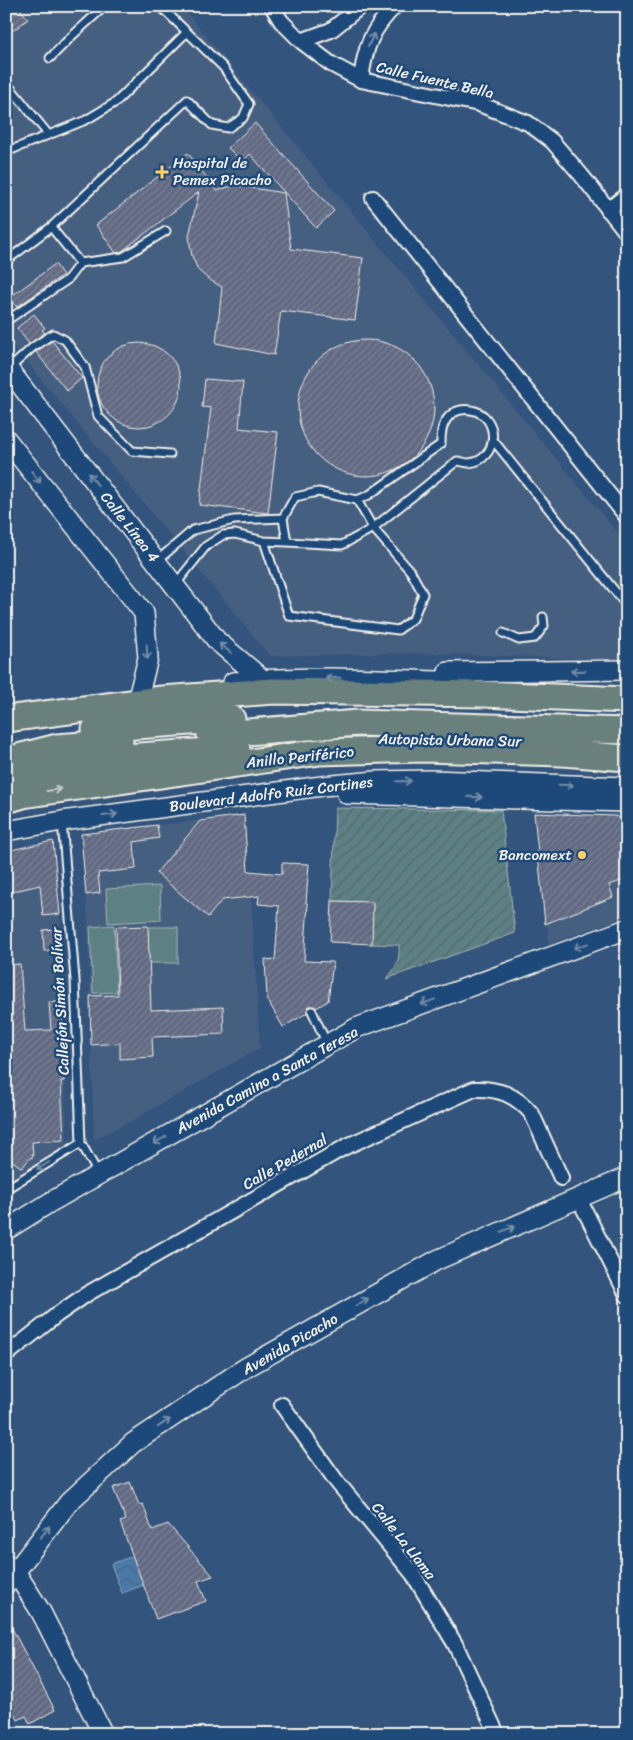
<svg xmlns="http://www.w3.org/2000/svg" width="633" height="1740" font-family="Sriracha,sans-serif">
	<defs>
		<pattern id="garden-furrows" width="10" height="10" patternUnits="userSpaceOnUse" patternTransform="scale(1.25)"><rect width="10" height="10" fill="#5d8084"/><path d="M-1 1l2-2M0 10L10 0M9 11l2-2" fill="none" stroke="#546768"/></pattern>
		<pattern id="water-waves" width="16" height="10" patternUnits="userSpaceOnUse" patternTransform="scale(1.25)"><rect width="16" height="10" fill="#4979a6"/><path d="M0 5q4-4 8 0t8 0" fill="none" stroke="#49637b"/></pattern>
		<pattern id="building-hatch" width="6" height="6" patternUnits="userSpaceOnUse" patternTransform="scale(1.25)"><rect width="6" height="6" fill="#626a83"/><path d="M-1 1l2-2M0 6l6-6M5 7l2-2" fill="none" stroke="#798095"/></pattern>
	</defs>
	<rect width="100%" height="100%" fill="#33547d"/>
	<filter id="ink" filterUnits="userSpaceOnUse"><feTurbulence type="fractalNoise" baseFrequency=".02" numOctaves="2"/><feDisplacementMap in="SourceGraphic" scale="10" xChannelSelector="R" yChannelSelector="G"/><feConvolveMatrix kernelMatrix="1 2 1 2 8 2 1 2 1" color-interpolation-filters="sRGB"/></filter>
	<g filter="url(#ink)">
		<!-- built -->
		<path fill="#455e81" d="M6,6H181L627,544V660L413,653L270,656L6,337Z
			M534,813L627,816V916L549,944Z
			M244,815L251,897L260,1048L131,1121L94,1140L88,924L81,834Z
			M53,841L60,914L67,1147L6,1183V851Z"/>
		<!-- park -->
		<path fill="#5d8084" stroke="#a8b8b6" d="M160,886L161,920L108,923L106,889Z
			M114,925L117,992L93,993L90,927Z
			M148,927H178V963H149Z"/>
		<!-- garden -->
		<path fill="url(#garden-furrows)" stroke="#a8b8b6" d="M335,808L501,810L515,933L386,979C396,969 400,960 399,945L372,944L373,903L332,901Z"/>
		<!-- water -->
		<path fill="url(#water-waves)" stroke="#8da9c0" d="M133,1556L144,1585L122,1593L111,1564Z"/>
		<!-- building -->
		<path fill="url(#building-hatch)" stroke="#f4f1e8" d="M6,6H18L28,19L6,36Z
			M255,123L334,211L316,228L250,154L242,162L228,148Z
			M188,153L217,191L228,187L239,186L284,193L291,249L363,258L355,320L281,311L274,355L216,343L222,287L208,279L198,270L192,256L190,245L189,236L199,192L122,251L116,253L96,225Z
			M55,264L63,275L17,307L9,298Z
			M34,314L45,328L42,330L45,333L29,344L17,328Z
			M298 408a68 68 0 1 1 136 0a68 68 0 1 1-136 0Z
			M52,341L82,378L67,391L36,352Z
			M97 385a42 42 0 1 1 84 0a42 42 0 1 1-84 0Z
			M205,379L243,382L239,428L278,432L268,513L199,505L211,408L202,407Z
			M534,813L615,816L621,819L627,827V879L609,885L613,897L545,924Z
			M244,815L248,871L282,874V863L309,864L306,903L308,904L304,961L333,962L328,1001L316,1008L313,1006H309L307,1013L283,1027L267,999L265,959L275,960L279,906L258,904L259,896L222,900L208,917L156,873L200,821Z
			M157,825L159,838L134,842L136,869L98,873L100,893L86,895L81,834Z
			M53,841L60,914L43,916L40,885L6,893V851Z
			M332,901L373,902L372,944L330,942Z
			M148,926L151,1010L223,1007L224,1034L152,1037L153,1057L120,1059V1043L91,1045L90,996L118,995L116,927Z
			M56,929L58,950L44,951L43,930Z
			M20,964L25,1031L51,1030L49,1002H62L64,1081H61L64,1140L32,1142L33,1157L30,1158L22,1168L6,1156V965Z
			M130,1482L139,1505L143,1504L152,1530L168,1524L213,1576L198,1581L206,1601L156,1619L120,1522L126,1520L113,1488Z
			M6,1617L55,1710L30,1724L26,1716L18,1720L6,1697Z"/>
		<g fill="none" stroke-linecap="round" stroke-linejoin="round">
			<!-- lane casing -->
			<g stroke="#f4f1e8" stroke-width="11">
				<path id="lane" d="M50,58L72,36L105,6
					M6,88L9,86L48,134
					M6,152L86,120L116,102L187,32L160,6
					M6,261L51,227
					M80,263L123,257L166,231
					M6,321L67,280L80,263L51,227L187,100L212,125L228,128L243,118L249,104L223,67L187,32
					M10,368L33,347L53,334L65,340L85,367L98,416L132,451L170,454
					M493,440L627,606
					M283,518L295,497L318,492L357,500L369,495L441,444C441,432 442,421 453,413C458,410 465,409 471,410C501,415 499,461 469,463C465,463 461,461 457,461L373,528L342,545L287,542
					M264,541L289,616L398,630L413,619L423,594L411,572L373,528L357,500
					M158,560L193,530L234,520L283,518L287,542L264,541L235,534L223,535L206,546L175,585
					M503,633L519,640L535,638L544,626L543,617
					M62,821L75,980L81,1143L99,1175
					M312,1011L327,1044
					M6,1189L81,1143"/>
			</g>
			<!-- street casing -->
			<g stroke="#f4f1e8" stroke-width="18">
				<path id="street" d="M272,6L281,21L301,41L331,64L361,80L479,104L528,123L552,141L582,176L627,233
					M301,41L331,30L361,6
					M361,80C365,47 371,30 395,6
					M373,198L627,517
					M608,210L627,195
					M579,1199L627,1295
					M6,1355L58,1314L87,1294L345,1147L474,1089C499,1088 516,1095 532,1114L561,1178
					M282,1405L337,1482L413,1574L455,1644L497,1734"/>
			</g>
			<!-- secondary casing -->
			<g stroke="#f4f1e8" stroke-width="22">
				<path id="secondary" d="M6,366L217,641L262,679
					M6,439L144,613L148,658L140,690
					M448,672L627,670
					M233,682C311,675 388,679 466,682
					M347,794L627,802
					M6,831L62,821L322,786L376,781L431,780L627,787
					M6,1230L49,1203L356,1028L627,929
					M6,1564L15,1571L41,1612L103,1734
					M6,1584L69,1502L133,1443L247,1367L437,1260L627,1177"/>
			</g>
			<!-- highway casing -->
			<g stroke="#f4f1e8" stroke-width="29">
				<path id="highway" d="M6,719L162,699L274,691L483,694L627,700
					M95,729L232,719
					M210,735L358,723L627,731
					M6,760L57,747L120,742
					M6,777L111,758L237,749
					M6,800L23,795L320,752L423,749L562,753L627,758"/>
			</g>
			<!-- lane -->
			<use href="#lane" stroke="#1f4a7a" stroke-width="7"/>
			<!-- street -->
			<use href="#street" stroke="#1f4a7a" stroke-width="14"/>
			<!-- secondary -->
			<use href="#secondary" stroke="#1f4a7a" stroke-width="19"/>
			<!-- highway -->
			<use href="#highway" stroke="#6a807d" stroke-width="25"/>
		</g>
		<!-- one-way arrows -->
		<defs><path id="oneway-shaft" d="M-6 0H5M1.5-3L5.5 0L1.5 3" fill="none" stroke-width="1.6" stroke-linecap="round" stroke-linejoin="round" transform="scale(1.25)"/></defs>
		<g stroke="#748da6">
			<use href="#oneway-shaft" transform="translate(371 40) rotate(-67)"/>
			<use href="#oneway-shaft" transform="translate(36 477) rotate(52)"/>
			<use href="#oneway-shaft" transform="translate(93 479) rotate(-128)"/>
			<use href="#oneway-shaft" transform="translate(225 648) rotate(-140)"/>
			<use href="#oneway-shaft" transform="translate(147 652) rotate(88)"/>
			<use href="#oneway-shaft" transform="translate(578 671) rotate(179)"/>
			<use href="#oneway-shaft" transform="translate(333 678) rotate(179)"/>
			<use href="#oneway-shaft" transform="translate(404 781) rotate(-1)"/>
			<use href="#oneway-shaft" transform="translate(566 785) rotate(2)"/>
			<use href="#oneway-shaft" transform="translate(475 797) rotate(2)"/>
			<use href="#oneway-shaft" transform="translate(110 815) rotate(-8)"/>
			<use href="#oneway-shaft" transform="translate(581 946) rotate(160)"/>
			<use href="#oneway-shaft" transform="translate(428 1002) rotate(160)"/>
			<use href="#oneway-shaft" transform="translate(160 1140) rotate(150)"/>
			<use href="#oneway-shaft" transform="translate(43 1166) rotate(148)"/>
			<use href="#oneway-shaft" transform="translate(508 1229) rotate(-23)"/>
			<use href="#oneway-shaft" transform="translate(362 1302) rotate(-30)"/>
			<use href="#oneway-shaft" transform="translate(164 1423) rotate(-33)"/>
			<use href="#oneway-shaft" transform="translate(45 1532) rotate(-52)"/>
		</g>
		<use stroke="#cbcfc8" href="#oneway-shaft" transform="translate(54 790) rotate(-8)"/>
	</g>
	<!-- markers -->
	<g fill="#ffd166" stroke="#1f4a7a" stroke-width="2">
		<path d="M159.5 164.5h5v5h5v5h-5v5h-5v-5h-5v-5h5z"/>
		<circle cx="582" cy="855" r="5"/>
	</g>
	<g text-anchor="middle" stroke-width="5" stroke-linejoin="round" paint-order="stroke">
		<!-- street labels -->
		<g font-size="15" fill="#f4f1e8" stroke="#1f4a7a">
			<text transform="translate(435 80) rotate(13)" y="5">Calle Fuente Bella</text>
			<text transform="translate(130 527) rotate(52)" y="5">Calle Línea 4</text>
			<text transform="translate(450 740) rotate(1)" y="5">Autopista Urbana Sur</text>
			<text transform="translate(300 757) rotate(-6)" y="5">Anillo Periférico</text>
			<text transform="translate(271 794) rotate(-7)" y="5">Boulevard Adolfo Ruiz Cortines</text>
			<text transform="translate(60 1001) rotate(-93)" y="5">Callejón Simón Bolívar</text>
			<text transform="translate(267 1080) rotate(-29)" y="5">Avenida Camino a Santa Teresa</text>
			<text transform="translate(285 1162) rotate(-30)" y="5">Calle Pedernal</text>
			<text transform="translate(290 1344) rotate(-30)" y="5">Avenida Picacho</text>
			<text transform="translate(404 1541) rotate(52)" y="5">Calle La Llama</text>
		</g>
		<!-- poi labels -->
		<g font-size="15" fill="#f4f1e8" stroke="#1f4a7a" text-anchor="start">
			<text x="173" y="168">Hospital de<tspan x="173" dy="17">Pemex Picacho</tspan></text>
			<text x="572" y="860" text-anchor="end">Bancomext</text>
		</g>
	</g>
	<!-- margin -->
	<rect width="633" height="1740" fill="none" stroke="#1f4a7a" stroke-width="25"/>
	<rect x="12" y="12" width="608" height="1715" fill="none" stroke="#f4f1e8" stroke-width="2" filter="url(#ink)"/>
</svg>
